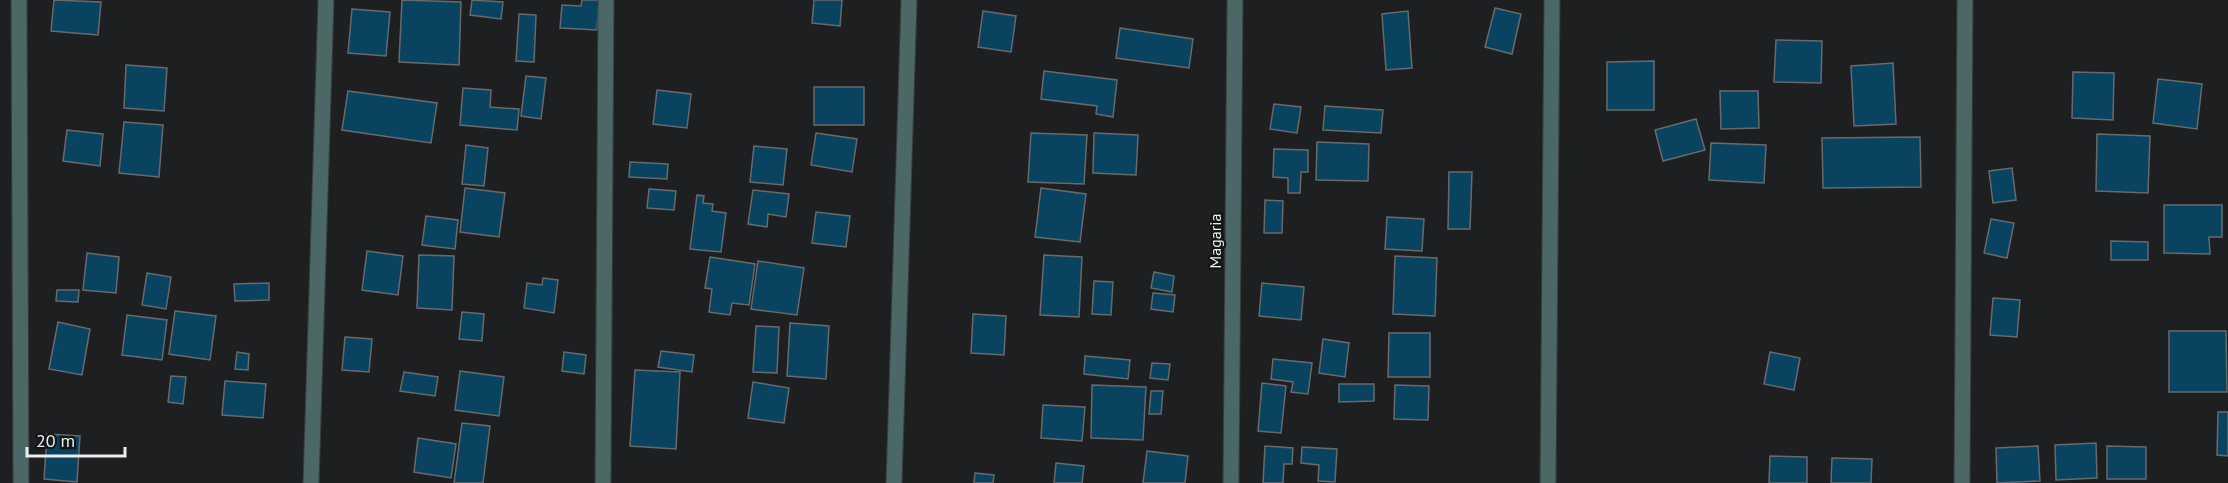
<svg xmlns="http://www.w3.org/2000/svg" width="2228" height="483" font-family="'PT Sans',sans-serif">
	<rect width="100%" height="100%" fill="#1d1f20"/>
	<!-- building -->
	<path fill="#094360" stroke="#676a6c" stroke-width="1.5" d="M54,0L101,2L98,35L51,31Z
		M402,0L461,2L459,65L399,62Z
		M472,0L503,2L501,19L470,15Z
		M582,0H599L597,30L560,28L562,5L581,6Z
		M814,0H842L840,26L812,23Z
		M1495,8L1521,14L1512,54L1485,47Z
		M352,9L390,12L386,56L348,53Z
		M983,11L1016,16L1011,52L978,47Z
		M1408,11L1412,68L1386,70L1382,14Z
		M519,14L536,15L534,62L516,61Z
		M1120,28L1193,39L1189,68L1116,58Z
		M1776,40L1822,41L1821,83L1774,82Z
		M1654,61V110H1607V62Z
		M1893,63L1896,124L1854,126L1851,66Z
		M126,65L167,68L164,111L124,108Z
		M1044,71L1117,80L1113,117L1096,114L1097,106L1041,99Z
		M2073,72L2114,73L2113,120L2072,118Z
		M526,76L546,78L541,119L521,116Z
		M2158,79L2202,84L2197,129L2153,123Z
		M814,87H864V125H814Z
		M463,88L491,90L490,107L519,109L517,130L460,125Z
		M657,90L691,94L687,128L653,124Z
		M348,91L437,103L431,143L342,130Z
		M1720,91H1758L1759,128L1721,129Z
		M1274,104L1301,107L1297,133L1270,129Z
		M1325,106L1383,110L1381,133L1323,130Z
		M1696,119L1705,150L1663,161L1655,130Z
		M124,122L163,125L159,177L119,173Z
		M67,130L103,134L100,166L63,161Z
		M816,133L857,139L852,172L811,165Z
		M1031,133L1087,135L1084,184L1028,182Z
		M1094,133L1138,135L1136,175L1093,173Z
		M2097,134L2150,136L2148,193L2096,191Z
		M1920,137L1921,187L1823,188L1822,138Z
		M1317,142L1369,144L1368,181L1316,180Z
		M1711,143L1766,145L1764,183L1709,180Z
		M466,145L488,148L484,186L462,184Z
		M754,146L787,149L783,185L750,182Z
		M1274,149L1308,150V172H1301L1300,193H1288V178L1273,177Z
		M630,162L668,164L667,179L629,177Z
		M2012,168L2016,200L1993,203L1989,171Z
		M1449,172H1472L1470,229H1448Z
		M465,188L505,193L499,237L460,232Z
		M1041,188L1086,194L1080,242L1035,237Z
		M649,189L676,191L674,210L647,208Z
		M753,190L789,194L786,217L768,214L767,227L748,224Z
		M697,195L704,196L703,203L713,204L712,211L726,213L721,252L690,249Z
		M1265,200L1283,201L1282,233H1264Z
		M2164,205H2222V237H2209L2210,254L2164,253Z
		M816,212L850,216L846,247L812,243Z
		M426,216L458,220L455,249L422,245Z
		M1387,217L1424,219L1422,251L1385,249Z
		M1991,219L2014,223L2007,258L1984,253Z
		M2111,241L2148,242V260H2111Z
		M367,251L403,256L398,295L362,290Z
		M87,253L119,257L116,293L83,290Z
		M419,255L454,256L452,310L417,308Z
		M1044,255L1082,257L1079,317L1040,315Z
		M1395,256L1437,258L1435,316L1393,314Z
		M710,257L755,264L749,305L732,303L730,315L709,312L712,289L705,288Z
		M758,261L804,268L797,315L751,309Z
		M1154,272L1174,276L1172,292L1151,288Z
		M147,273L171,277L166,309L142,305Z
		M543,278L558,280L554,313L524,308L527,283L542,285Z
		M1094,281L1113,282L1111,315L1092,314Z
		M269,283V300L235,301L234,284Z
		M1262,283L1304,287L1301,320L1259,316Z
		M57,290H79L78,302L56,301Z
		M1153,293L1175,295L1173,312L1151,309Z
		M1993,298L2020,300L2017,337L1990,335Z
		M175,311L216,316L210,360L169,354Z
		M462,312L484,314L482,341L459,339Z
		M973,314L1006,316L1004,355L971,353Z
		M127,315L167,320L162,360L122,355Z
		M58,322L90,329L82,375L49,369Z
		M790,323L829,326L826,379L787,376Z
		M756,326L779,327L777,373L753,372Z
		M2169,331H2226L2227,392H2169Z
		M1389,333H1430V377H1388Z
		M345,337L372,339L369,372L342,370Z
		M1323,339L1349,343L1345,377L1319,373Z
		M661,351L694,355L692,372L658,367Z
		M237,352L249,354L248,370L235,369Z
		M564,352L586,355L584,374L562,371Z
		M1770,352L1800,358L1794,390L1764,384Z
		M1085,356L1130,360L1128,379L1084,374Z
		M1273,359L1312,363L1308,394L1291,392L1293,382L1271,379Z
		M1152,363L1170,364L1168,380L1150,378Z
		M635,370L680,372L676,449L630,446Z
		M460,371L504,377L499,416L455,410Z
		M404,372L438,377L435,396L400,391Z
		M171,376L186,377L183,404L168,402Z
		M225,381L266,384L263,418L222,415Z
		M753,382L789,388L784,423L748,418Z
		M1262,383L1286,386L1281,433L1258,431Z
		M1339,384H1374V401L1339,402Z
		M1092,385L1146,387L1143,440L1091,438Z
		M1395,385L1429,386L1428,420L1394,419Z
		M1151,391H1163L1161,414H1149Z
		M1043,405L1085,407L1082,441L1041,438Z
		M2218,412H2228V456L2217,455Z
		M462,423L490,426L483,483H454Z
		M47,434L80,436L77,482L44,479Z
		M418,438L456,444L451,478L414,472Z
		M2096,443L2097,478L2056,480L2055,445Z
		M1265,446L1293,448L1292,464H1284L1283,483H1263Z
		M2038,446L2040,481L1997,483L1996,448Z
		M2107,446L2146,447V479H2107Z
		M1302,447L1337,449L1335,482L1318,481L1319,465L1301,463Z
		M1147,451L1188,456L1185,483H1143Z
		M1770,456L1807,457V483H1769Z
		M1832,458L1872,459L1871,483H1831Z
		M1056,463L1084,466L1082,483H1054Z
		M975,473L994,475L993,483H974Z"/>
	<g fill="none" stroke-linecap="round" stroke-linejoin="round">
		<!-- minor casing -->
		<g stroke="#3a3c3d" stroke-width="17">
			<path id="minor" d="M19,0L21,483
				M311,483L326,0
				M603,483L606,0
				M894,483L909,0
				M1231,483L1235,0
				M1548,483L1552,0
				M1962,483L1965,0"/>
		</g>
		<!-- minor -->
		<use href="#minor" stroke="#4b6867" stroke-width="15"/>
	</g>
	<g text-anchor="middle" stroke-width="4.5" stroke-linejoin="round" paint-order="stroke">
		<!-- street labels -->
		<g font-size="16" fill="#eceeee" stroke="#131617">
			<text transform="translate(1215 241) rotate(-90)" y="6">Magaria</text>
		</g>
	</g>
	<!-- scale -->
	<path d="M27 447v9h98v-9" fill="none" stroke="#eceeee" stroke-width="3"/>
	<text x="36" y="447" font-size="18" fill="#eceeee" stroke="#131617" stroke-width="4.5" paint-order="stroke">20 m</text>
</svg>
